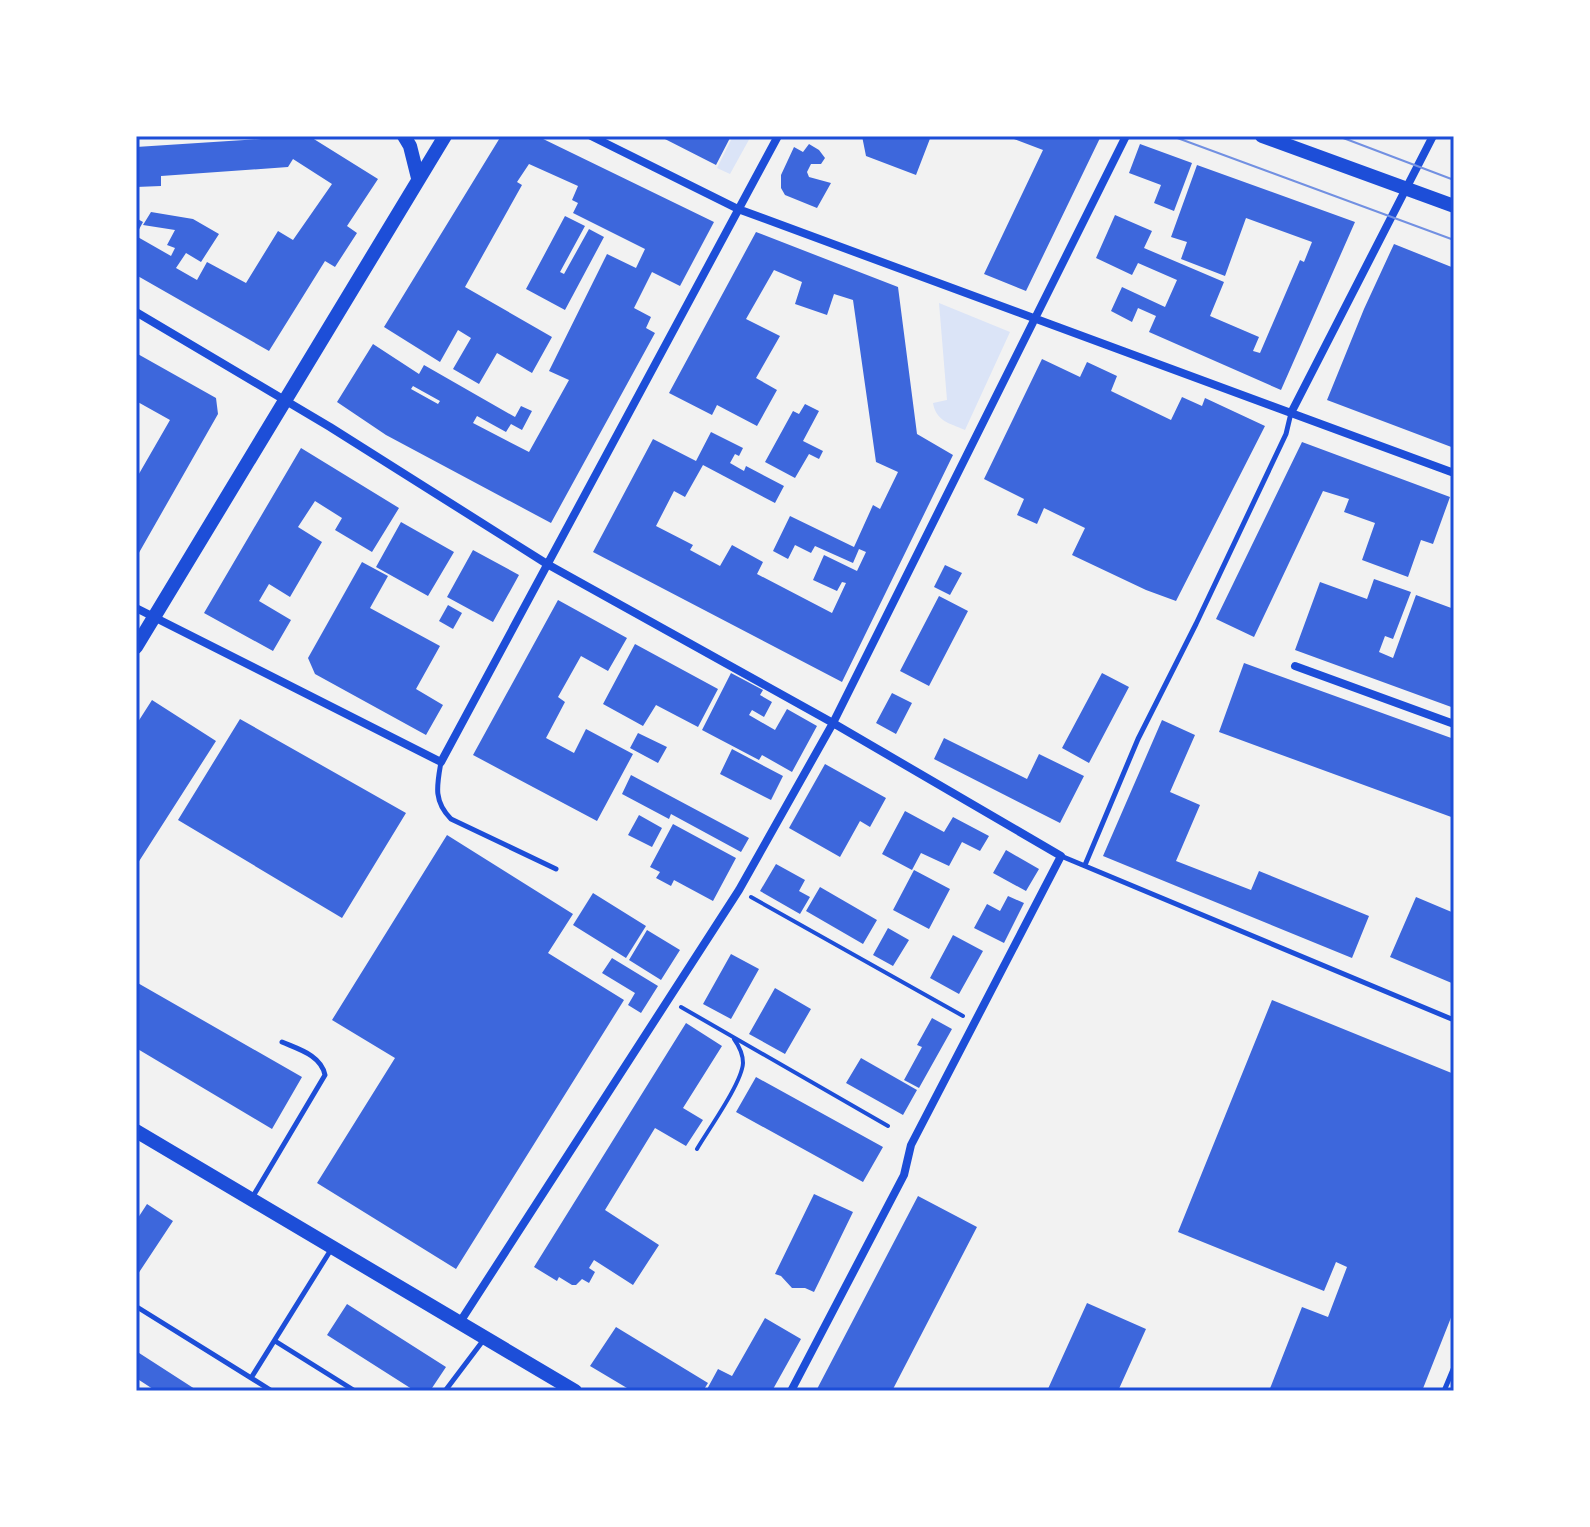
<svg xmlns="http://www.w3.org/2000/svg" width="1590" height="1527" font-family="'Alegreya Sans',sans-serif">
	<rect width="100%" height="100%" fill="#f2f2f2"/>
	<!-- green -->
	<path fill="#dbe4f7" d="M733,136H751L730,174L717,168Z
		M939,303L1010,332L965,430C949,423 936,421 933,403L947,400Z"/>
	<!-- building -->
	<path fill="#3d67dc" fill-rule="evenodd" d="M309,136L378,179L347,226L357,233L335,267L325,261L269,351L136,275V236L171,256L175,248L167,245L175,230L143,225L151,212L193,219L219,234L201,262L186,253L176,268L197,280L207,262L246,283L278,231L293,240L332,184L293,159L288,167L161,176V186L136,187V147Z
		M501,136H537L714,222L680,286L652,272L634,308L651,317L646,328L655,333L551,523L386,435L337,402L373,344L419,374L424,365L515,417L521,406L532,411L522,430L511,424L506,432L477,416L473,423L529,452L569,380L549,371L607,254L636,268L645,249L573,213L578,203L572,200L578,186L529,164L517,182L522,185L465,287L552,337L532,373L497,353L479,384L453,369L471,338L458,330L440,362L384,327ZM413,386L440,401L438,404L411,389Z
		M659,136H731L716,165Z
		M862,136H931L916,175L866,156Z
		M1006,136L1100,138L1026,291L984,274L1043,150Z
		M809,144L819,150L825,158L821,164H811L807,172L809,177L831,183L817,208L785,195L781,188V175L794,147L803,152Z
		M1140,144L1192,163L1174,211L1154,203L1161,185L1129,173Z
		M1197,165L1355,222L1281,390L1149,332L1156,316L1138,308L1132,322L1111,311L1122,287L1165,307L1177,280L1138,263L1132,275L1096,258L1115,215L1152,231L1144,248L1224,282L1210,316L1259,337L1253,351L1260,353L1300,260L1304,262L1312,242L1246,218L1225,276L1181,259L1187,242L1171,237Z
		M565,216L585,226L560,272L564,274L589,229L604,237L565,310L526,289Z
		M136,218L143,222L136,235Z
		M756,232L898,287L917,434L953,455L842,682L593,552L653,439L696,461L711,432L743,448L739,456L735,454L730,463L744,471L746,466L784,486L775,503L703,465L685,497L674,491L656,526L693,545L690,550L720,566L732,545L763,562L757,574L832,613L846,583L842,582L837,591L813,580L824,555L857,571L866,552L859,549L853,563L815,546L811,553L795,545L788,559L773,551L790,516L854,547L873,505L880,509L898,472L876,462L853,300L834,294L827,315L795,304L802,282L774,270L746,319L780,336L756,378L777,390L757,426L717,405L712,415L669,393Z
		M1394,244L1454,268V448L1327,400L1364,309Z
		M136,353L216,398L218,414L136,558V479L170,420L136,401Z
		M1042,359L1080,377L1087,362L1117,376L1111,391L1171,420L1182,397L1202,406L1205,398L1265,426L1176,601L1146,590L1072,555L1085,528L1044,508L1037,524L1017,515L1024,499L984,479Z
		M805,404L819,411L803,441L823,451L819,459L809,454L795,478L765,462L793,411L799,414Z
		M1302,442L1450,497L1433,544L1421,540L1408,577L1362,560L1375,523L1344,512L1349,499L1323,491L1254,637L1216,619Z
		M301,448L399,508L372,552L335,530L342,518L315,501L298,527L322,542L290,597L269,584L259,601L291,620L273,651L204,613Z
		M401,522L454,552L428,596L376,567Z
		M473,550L519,575L493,622L447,597Z
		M362,562L388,576L370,608L440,646L416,689L443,705L426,735L315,674L308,658Z
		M945,565L962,573L950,595L934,587Z
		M1374,579L1411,592L1393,639L1385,636L1379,652L1393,658L1416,595L1454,609V708L1295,650L1320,582L1367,599Z
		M939,596L968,611L929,686L900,671Z
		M558,600L627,638L608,671L581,656L558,697L565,702L546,738L574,753L586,729L633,754L597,821L473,755Z
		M448,605L462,613L453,629L439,621Z
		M635,644L718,689L698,727L656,705L643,726L603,704Z
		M1244,663L1454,739V818L1219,732Z
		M731,673L763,690L760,695L772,702L764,717L752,710L749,715L775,730L787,709L817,726L792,772L762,755L759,760L702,730Z
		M1102,673L1129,687L1089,763L1062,748Z
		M892,693L912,703L896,734L876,723Z
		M152,700L216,741L136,866V725Z
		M240,719L406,813L342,918L178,820Z
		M1162,720L1195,735L1170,792L1200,805L1176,861L1251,890L1259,871L1369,916L1352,958L1103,856Z
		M638,733L667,747L658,763L630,748Z
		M944,738L1027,779L1039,754L1084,776L1060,823L934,759Z
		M732,749L783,776L771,800L720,774Z
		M825,764L886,798L870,827L860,821L840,857L789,828Z
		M631,775L749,838L741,852L671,814L669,819L622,794Z
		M905,811L944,832L953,817L989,836L980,851L962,842L949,866L921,853L912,870L882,854Z
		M639,815L662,828L652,847L628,835Z
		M673,824L736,858L713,901L674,880L671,886L656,878L660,872L650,867Z
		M447,835L573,914L548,953L624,1000L456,1269L317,1183L395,1058L332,1020Z
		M1006,850L1039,869L1026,891L993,873Z
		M776,864L805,880L799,891L810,897L800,914L760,891Z
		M914,870L950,889L929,929L893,910Z
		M820,887L877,920L863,944L806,911Z
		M593,893L646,926L626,958L573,925Z
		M1008,896L1024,903L1004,943L974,928L987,904L1000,911Z
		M1416,897L1454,913V984L1390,957Z
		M888,928L909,940L893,966L873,955Z
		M647,930L680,950L661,980L629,960Z
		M953,935L983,951L959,994L930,978Z
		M731,954L759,969L731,1019L703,1004Z
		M612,958L658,986L641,1013L628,1005L635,993L602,973Z
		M136,982L302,1077L272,1129L136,1048Z
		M775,988L811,1009L785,1054L749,1034Z
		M1272,1000L1454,1074V1310L1422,1391H1269L1302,1307L1328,1317L1347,1267L1336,1262L1324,1291L1178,1232Z
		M932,1018L952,1029L919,1088L904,1080L922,1047L917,1045Z
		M686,1023L722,1046L683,1108L703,1120L686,1146L655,1128L605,1210L659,1245L633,1285L594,1260L589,1268L595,1272L589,1283L582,1279L576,1285H572L559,1277L557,1281L534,1267Z
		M861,1058L917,1090L903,1115L846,1083Z
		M756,1077L883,1147L863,1182L736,1112Z
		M814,1194L853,1212L814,1292L805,1288H792L781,1276L775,1274Z
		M918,1196L977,1227L892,1391H816Z
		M147,1204L173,1221L136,1277V1221Z
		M1087,1303L1146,1329L1118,1391H1047Z
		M347,1304L446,1367L430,1391H415L327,1335Z
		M765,1318L801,1339L772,1391H706L718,1369L732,1376Z
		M616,1327L708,1383L703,1391H632L590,1366Z
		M136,1351L198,1391H156L136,1378Z"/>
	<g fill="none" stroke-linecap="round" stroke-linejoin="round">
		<!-- path -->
		<path stroke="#1d4ed8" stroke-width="4" d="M751,897L963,1016
			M681,1007L888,1126
			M697,1149C708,1130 742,1083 743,1063C743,1053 739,1046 734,1039"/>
		<!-- service -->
		<path stroke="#1d4ed8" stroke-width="5" d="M441,762C437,785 433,801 451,819L556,869
			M1061,856L1454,1020
			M1085,865L1138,739L1196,624L1286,434L1291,413
			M252,1198L325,1075C321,1055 298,1049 282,1042
			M137,1307L272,1391
			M275,1341L355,1391
			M251,1378L332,1248
			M445,1391L485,1338
			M1444,1391L1454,1367"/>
		<!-- minor -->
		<path stroke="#1d4ed8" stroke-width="8" d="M591,136L738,209L1454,473
			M136,312L330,427L547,564L833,723L1061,856L911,1145L904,1175L791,1391
			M1291,413L1433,136
			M136,608L441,762L778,136
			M1295,666L1454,724
			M460,1322L739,890L833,723L1126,136"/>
		<!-- secondary -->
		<path stroke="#1d4ed8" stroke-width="14" d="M404,136L410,146L418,178
			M1262,136L1454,206
			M136,647L445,136
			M136,1131L575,1391"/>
		<!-- tram -->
		<path stroke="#7290e2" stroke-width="2" d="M1172,136L1454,240
			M1338,136L1454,180"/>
	</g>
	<!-- border -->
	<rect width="1590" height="1527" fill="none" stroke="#ffffff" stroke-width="276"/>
	<rect x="138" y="138" width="1314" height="1251" fill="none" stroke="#1d4ed8" stroke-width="3"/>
</svg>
